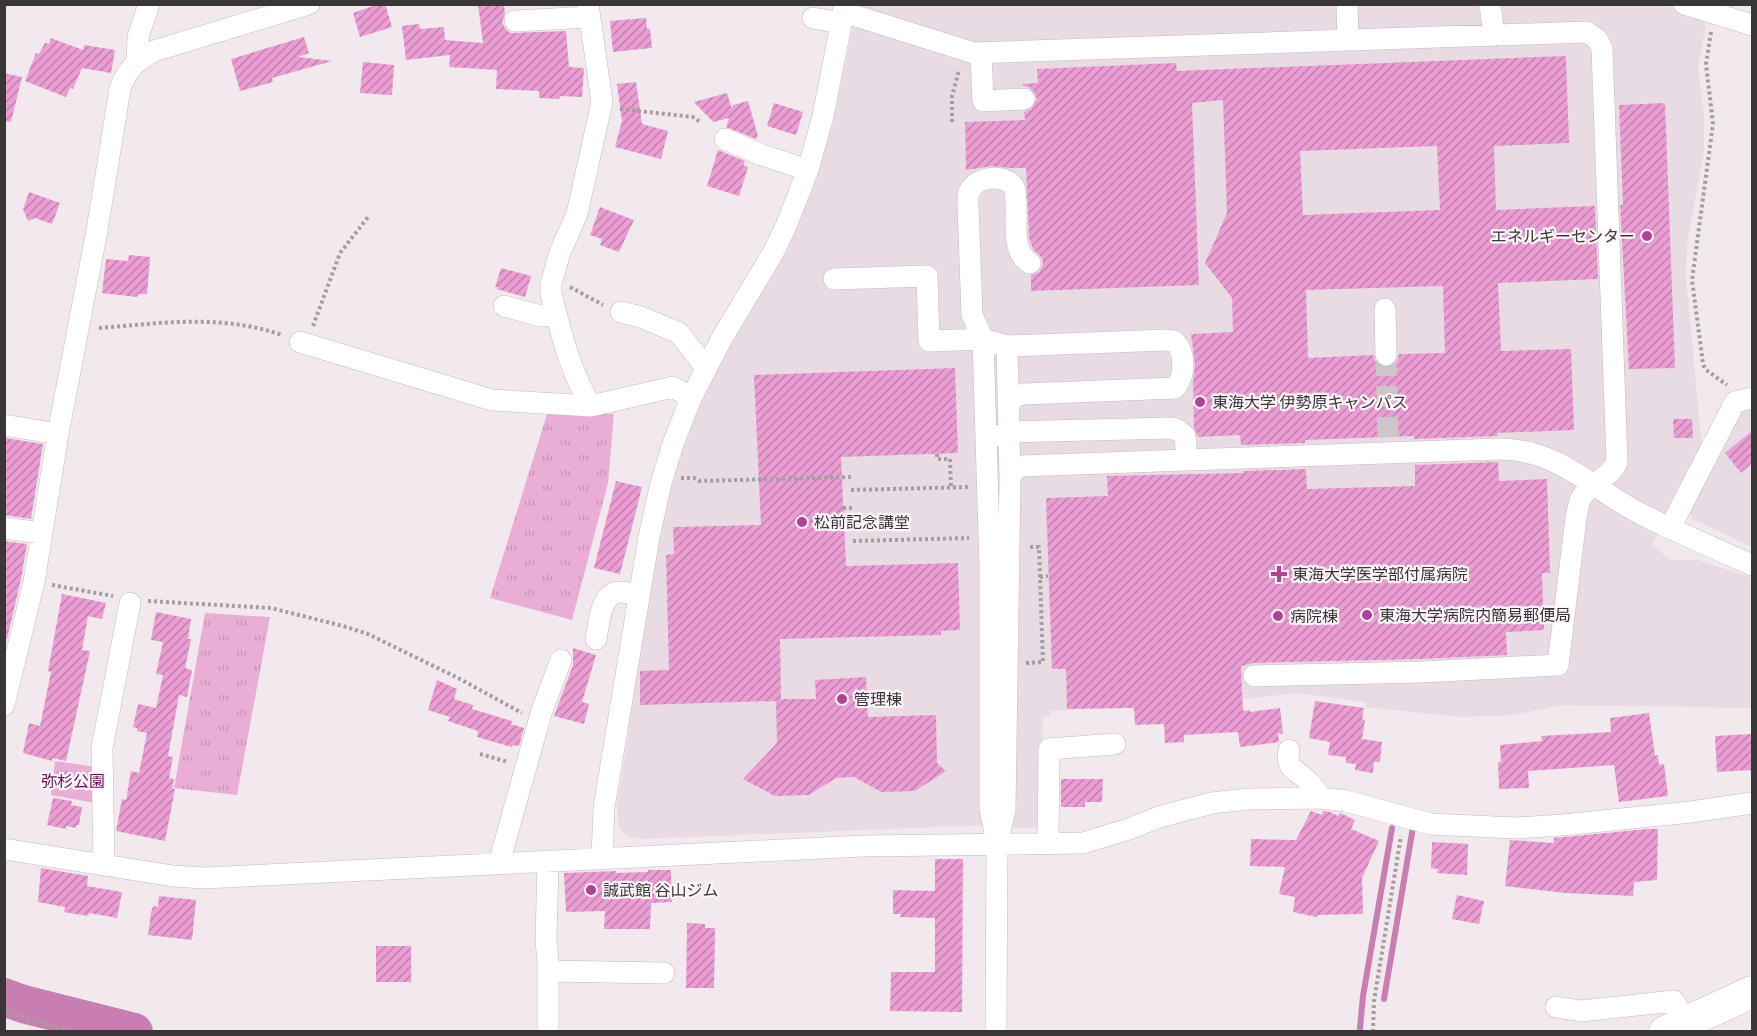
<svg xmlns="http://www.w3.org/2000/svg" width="1757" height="1036" font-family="'Exo 2','Noto Sans JP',sans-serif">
	<defs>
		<pattern id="grass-tufts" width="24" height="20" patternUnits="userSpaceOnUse" patternTransform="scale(1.5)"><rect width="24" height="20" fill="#eaadd6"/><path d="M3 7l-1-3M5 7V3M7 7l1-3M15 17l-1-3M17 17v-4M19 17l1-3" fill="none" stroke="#c995b8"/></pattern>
		<pattern id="building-hatch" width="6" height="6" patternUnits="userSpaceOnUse" patternTransform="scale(1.5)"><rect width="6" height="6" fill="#ec9ed4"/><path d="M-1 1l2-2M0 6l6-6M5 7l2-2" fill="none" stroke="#c082ad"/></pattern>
	</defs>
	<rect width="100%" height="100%" fill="#f1e9ee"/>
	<!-- built -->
	<path fill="#e9dbe4" d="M1662,4L1707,19L1698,68L1704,113V152L1687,244L1686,277L1702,448L1652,545L1671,560H1698L1752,578V708L1560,705L1515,715L1460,717L1366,707L1365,702L1297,693L1235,700L1050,711V717H1043L1042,823L1038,828L961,826L643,839L628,837L621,830L618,821L617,801L625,756L636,669L662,528L674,474L689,431L715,372L789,246L811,193L832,127L857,5Z
		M1752,405V547L1692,519L1690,511L1736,413Z"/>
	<!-- grass -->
	<path fill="url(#grass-tufts)" d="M548,411L614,414L608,483L572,620L490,598Z
		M205,613L270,617L237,795L174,788Z
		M55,761L96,767L95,803L51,795Z"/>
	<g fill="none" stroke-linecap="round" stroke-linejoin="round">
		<!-- stream -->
		<path stroke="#c97eb2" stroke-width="6" d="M1384,999L1413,827
			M1360,1028L1363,996L1392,828"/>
		<!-- river -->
		<path stroke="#c97eb2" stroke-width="38" d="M4,997L23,1004L134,1032"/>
	</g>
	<!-- building -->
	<path fill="url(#building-hatch)" fill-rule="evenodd" d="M379,4H385L392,27L360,37L353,13Z
		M478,4H504L505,14L502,22L505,28L510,33L566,31L569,67L584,68L582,97L560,96L559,99L539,98V91L496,89L497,70L449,67L450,55L406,60L402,26L419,24L420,29L444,27L445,40L483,43Z
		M646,18L647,29H650L652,48L613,52L610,21Z
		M304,37L309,53L298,57L332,61L272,78L273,82L240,91L231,59Z
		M51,38L83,50L84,45L115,50L111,73L82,68L73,89L70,88L66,97L25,81L36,53L39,54L45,43L49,44Z
		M1566,56L1569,143L1494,146L1496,210L1595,206L1598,279L1498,283L1501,351L1571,349L1574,430L1497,433L1498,436L1414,439V436L1305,440V443L1241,445L1240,435L1198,437L1194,428L1193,382L1195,364L1191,334L1233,332L1232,298L1205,263L1227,213L1223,100L1192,103L1199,285L1031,291V275L1039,272L1043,265L1042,258L1033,249L1029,238L1026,168H1009L992,166L966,170L965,122L1025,120L1024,112L1031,109L1037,99L1034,92L1029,87L1023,86V84L1038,83L1037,69L1176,63L1177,71ZM1437,146L1440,210L1303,215L1300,151ZM1443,286L1445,353L1399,354L1397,362L1387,368L1379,366L1375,361L1373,355L1308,358L1306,290Z
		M363,62L394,65L392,95L360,93Z
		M4,73L22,77L11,122L4,121Z
		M636,82L642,124L668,131L661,159L615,147L622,121L617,84Z
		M727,93L732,109L733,105L748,101L758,136L756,139L726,127L729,118L713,122L694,102Z
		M774,103L803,112L796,135L767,126Z
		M1665,103L1675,368L1629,369L1620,205H1623L1619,105Z
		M718,150L745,161L743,165L748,167L739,196L707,186Z
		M29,192L60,203L52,224L35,218L28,221L23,209Z
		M600,207L634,220L619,252L600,245L602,239L590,235Z
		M129,255L150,257L147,294H138L137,297L102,293L106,259L128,261Z
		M501,268L531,276L525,297L497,289L498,287H495Z
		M955,368L958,453L841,457L846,566L958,563L960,630L941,631V635L780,639L781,699H816L815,680L866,677L868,717L936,715L937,763L946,771L915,791L881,792L854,777L836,778L809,795L775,796L743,779L777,743L776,701L640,705V671L669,670L666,555L674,554L673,527L761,525L754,375Z
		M1673,419H1692L1693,438H1674Z
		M1752,431V463L1741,473L1725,453Z
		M6,438L43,444L31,519L4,515Z
		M1498,462L1499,481L1547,479L1550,573H1542L1544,630L1506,632L1507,655L1421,659L1254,663L1241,666L1243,711L1250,710V712L1280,708L1283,734L1278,733L1279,742L1240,747L1238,732L1184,735V742L1165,743L1164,724L1135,725L1134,708L1067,709L1066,669H1052L1046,498L1108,496L1107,476L1243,473V471L1306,469L1307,489L1415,486V465Z
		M616,481L642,487L620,574L594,568Z
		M4,541L27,544L21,579L7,639H4Z
		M62,594L106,603L102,619L88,616L82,650L90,651L66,761L52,758V761L23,753L29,723L40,726L51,672L48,671Z
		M156,612L191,619L188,639H191L185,668L192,670L187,697L179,695L168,756L173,757L169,778L174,779L172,789H175L165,841L116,831L122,799L126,800L131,771L139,773L147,733L137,731V728L133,727L138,704L156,708L163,675L156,674L163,642L151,640Z
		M573,648L596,655L582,702L589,704L584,724L554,716L573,665Z
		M437,680L457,689L454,699L473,705L472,709L512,721L511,724L524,728L519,746L513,745L512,747L477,737L478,731L448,721L450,717L428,710Z
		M1315,701L1364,708L1362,719L1365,720L1362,739L1382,742L1380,762H1374L1373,773L1355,770L1356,764L1346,763V757L1328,755L1330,742L1309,738Z
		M1649,713L1655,756L1658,755L1659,765L1664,764L1668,796L1619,802L1614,765L1528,771L1529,788L1499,789L1498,762H1501L1500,745L1542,741L1541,736L1611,732L1610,718Z
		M1752,734V770L1717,772L1715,736Z
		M1061,779H1103L1102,802H1085V807H1061Z
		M53,798L72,801L71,805L82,807L79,825H76V828L66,826V829L47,825Z
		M1311,811L1322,815L1323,811L1330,812L1338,816L1340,813L1355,820L1351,829L1379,841L1362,878L1363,914L1317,915V917L1293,912L1295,897L1279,894L1285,867L1250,866L1251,839L1296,840Z
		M1648,829H1658L1657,880L1634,882L1633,896L1566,893L1505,886L1510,840L1554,843V838Z
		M1432,842L1468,844L1467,875L1437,873L1438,869L1431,868Z
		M935,859H963L962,1012L890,1011L891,972H935V918L900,917L901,914H893V890L935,891Z
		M41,868L88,876L87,886L122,892L117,918L89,913L88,916L64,912L65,907L38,902Z
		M648,870H671L672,902L651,903L650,929H604L605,911L566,912L564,873L616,871V873L648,872Z
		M1457,895L1484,901L1479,924L1452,919Z
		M159,896L196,900L192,940L148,935L151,913L153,906L158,907Z
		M687,923L705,924V928H715L714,988H686Z
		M376,946H411V982H376Z"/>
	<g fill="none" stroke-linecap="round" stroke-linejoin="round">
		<!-- minor-tunnel -->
		<path stroke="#ccc5c9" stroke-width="21" stroke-dasharray="21 10" stroke-linecap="butt" d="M1386,355L1388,437"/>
		<!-- minor casing -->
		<g stroke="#c3bbc0" stroke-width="22">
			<path id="minor" d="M588,4L602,102L577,214L560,252L551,284V294C561,333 570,371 591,406
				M1347,4L1348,40
				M1490,4L1494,36
				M1684,4L1752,25
				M843,12L974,53L1587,32L1597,39L1602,48L1617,462C1611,477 1593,482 1583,495C1578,501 1578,510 1576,518L1558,665L1421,672L1254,676
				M813,18L841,23
				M515,21L590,17
				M981,53L983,101L1024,99
				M137,61L138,37L149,4
				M725,139L762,155L808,170
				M834,279L927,276L929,341L983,339L1007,346L1165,340L1174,341C1186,352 1185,377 1175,388L1024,394C1014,396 1010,399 1009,409
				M504,306L541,316L557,315
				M1385,309L1386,355
				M621,312L641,317L679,333L706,368
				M300,342L492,400L591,406L673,387L691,398
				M4,425L58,434
				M996,436L1009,432L1172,428L1179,431L1185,436L1187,460L1021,466L1015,469L1010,478
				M1187,460L1499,449C1559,449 1593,490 1643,515C1679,533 1716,549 1752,565
				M4,528L42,533
				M1670,528L1735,402L1752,398
				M596,639C599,625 600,592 620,592C626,592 633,594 639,595
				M4,705L34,582L58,434L97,230L120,89C127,69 135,62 154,51L309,4
				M1289,750C1285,770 1296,769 1308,781C1313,786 1317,792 1321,798
				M997,843L990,809V568L983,339L972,315L968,205C968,200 967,195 970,190C978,176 1005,174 1014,187C1021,210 1007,250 1030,263
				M1048,843L1049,749L1115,744
				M4,849L173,876L204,878L864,846L1083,843L1129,829L1159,817L1212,803L1248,799L1321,798L1346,801L1431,824L1516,828L1562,825L1691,812L1752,803
				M602,858L604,807L649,537L661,483L673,444L691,398L722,338L773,253L786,226L808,170L823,116L845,4
				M548,861L546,940L548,961V1032
				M499,863L542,710L561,660
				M104,864L102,748L130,603
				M548,971L664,973
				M1556,1007L1581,1011L1674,1001L1685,1022
				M996,1032L997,843L1005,810L1010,478L1007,346"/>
		</g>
		<!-- highway casing -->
		<g stroke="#c3bbc0" stroke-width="33">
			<path id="highway" d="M1665,1032L1752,992"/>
		</g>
		<!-- path -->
		<path stroke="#a49ea1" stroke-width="4" stroke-dasharray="3 3" stroke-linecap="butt" d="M1711,32L1706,64L1713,124L1692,280L1703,364L1705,369L1727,385
			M620,109L693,117L700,122
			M952,122V96L959,70
			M570,287L603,305
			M313,326L340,253L369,216
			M99,328C162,323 221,314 282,335
			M937,454V459H950L951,487
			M681,478H694L699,481L851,477
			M851,490L969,487
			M843,508H852
			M853,541L969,538
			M1040,577L1048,576
			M52,585L113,596
			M148,601L271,608L343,626L368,634L460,679L522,713
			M1026,663L1043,662L1039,547H1027
			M480,754L508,762
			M4,1011L74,1032
			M1373,1032L1374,1001L1401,836"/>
		<!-- minor -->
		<use href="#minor" stroke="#fff" stroke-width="21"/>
		<!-- highway -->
		<use href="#highway" stroke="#fff" stroke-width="32"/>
	</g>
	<!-- markers -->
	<g fill="#b43f97" stroke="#fef6fb" stroke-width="2">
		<circle cx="1647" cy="236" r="6"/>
		<circle cx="1200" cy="402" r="6"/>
		<circle cx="802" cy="522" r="6"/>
		<path d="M1276 565h6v6h6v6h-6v6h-6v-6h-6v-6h6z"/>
		<circle cx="1367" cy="615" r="6"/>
		<circle cx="1278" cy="616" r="6"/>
		<circle cx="842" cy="699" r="6"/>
		<circle cx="591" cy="890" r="6"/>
	</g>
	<g text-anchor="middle" stroke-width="4.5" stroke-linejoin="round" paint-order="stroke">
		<!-- poi labels -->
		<g font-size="16" fill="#393637" stroke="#fef6fb" text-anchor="start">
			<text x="1635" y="242" text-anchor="end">エネルギーセンター</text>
			<text x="1212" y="408">東海大学 伊勢原キャンパス</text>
			<text x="814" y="528">松前記念講堂</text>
			<text x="1292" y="580">東海大学医学部付属病院</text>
			<text x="1379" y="621">東海大学病院内簡易郵便局</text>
			<text x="1290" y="622">病院棟</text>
			<text x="854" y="705">管理棟</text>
			<text x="603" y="896">誠武館 谷山ジム</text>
		</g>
		<!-- park labels -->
		<g font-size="16" fill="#6a0f57" stroke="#fef6fb">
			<text x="73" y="787">弥杉公園</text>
		</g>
	</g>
	<!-- border -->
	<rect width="1757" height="1036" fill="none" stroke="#393637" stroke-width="12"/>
</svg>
